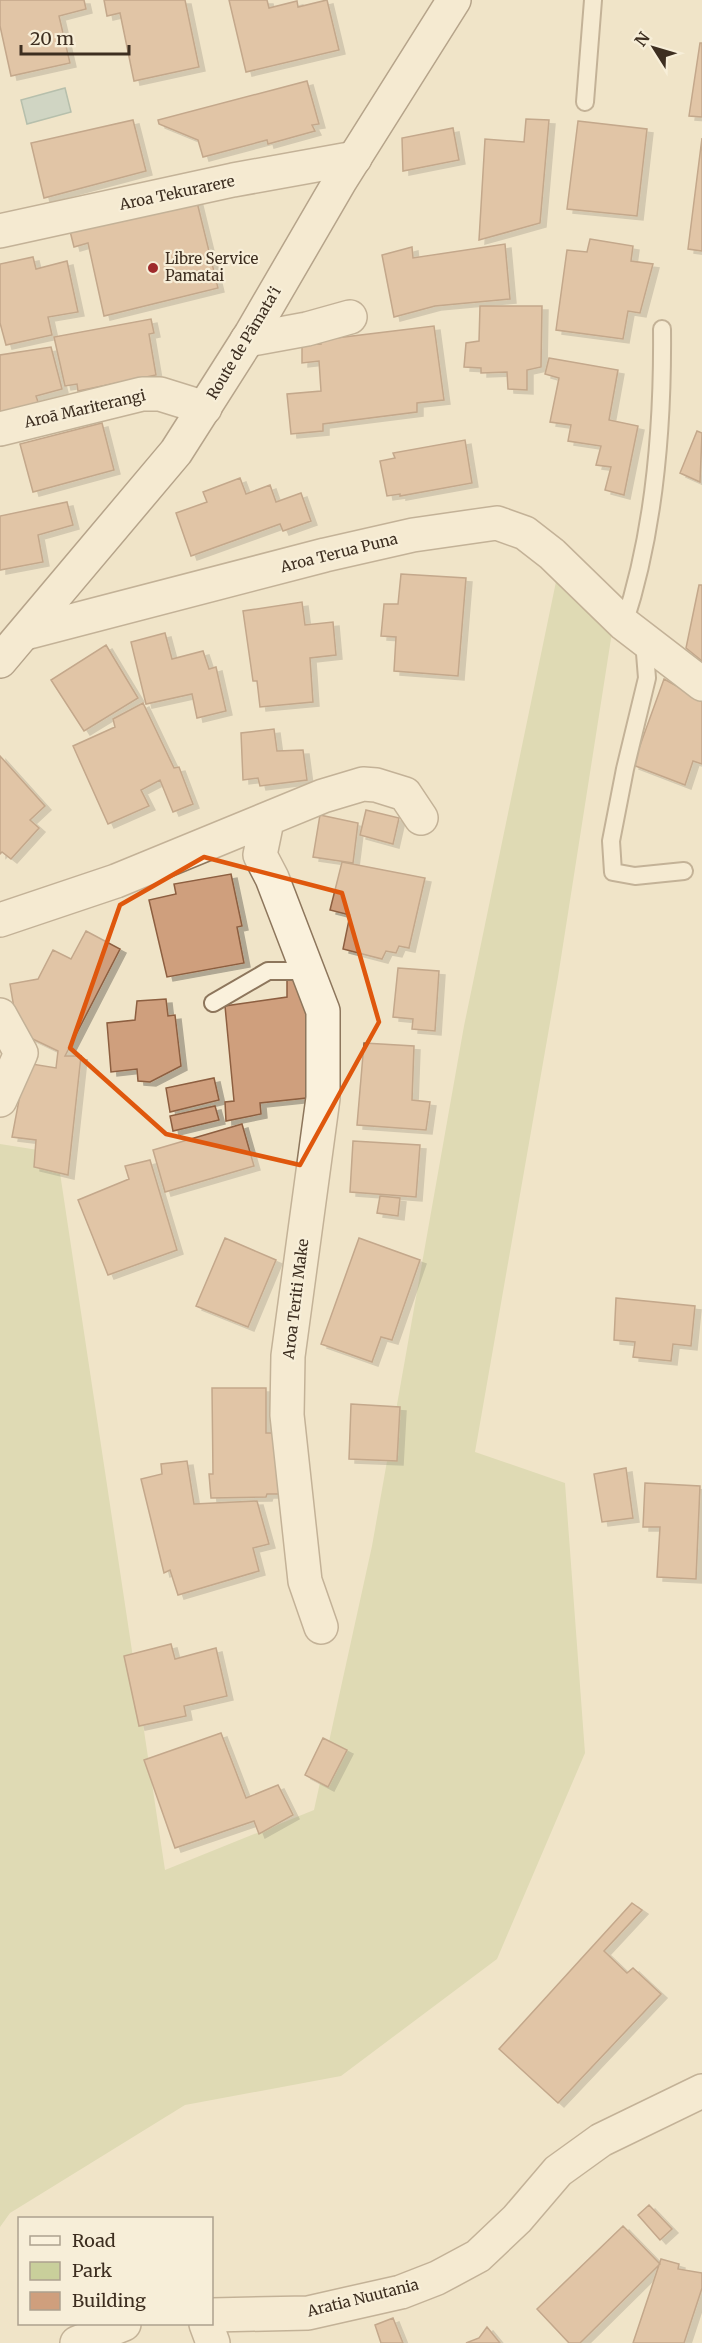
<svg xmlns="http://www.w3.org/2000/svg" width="702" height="2343" font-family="Merriweather,serif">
	<defs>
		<filter id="shadow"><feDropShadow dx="6" dy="4" stdDeviation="0" flood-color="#0004"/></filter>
	</defs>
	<rect width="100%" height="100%" fill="#f0e4c8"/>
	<!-- green -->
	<path fill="#c9cf9b" d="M558,572L613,626L558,977L475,1452L565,1483L585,1753L497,1959L341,2076L185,2105L10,2213L0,2227V1144L57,1153L165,1870L314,1810L372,1546L464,1026Z"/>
	<!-- water -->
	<path fill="#a9c4bc" stroke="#6f938a" stroke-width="1.5" d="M65,88L71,112L27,124L21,100Z"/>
	<!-- building -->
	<path fill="#cf9f7d" stroke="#8d5f41" stroke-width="1.5" filter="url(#shadow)" d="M0,0H84L86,9L59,16L70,63L11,76L0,26Z
		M104,0H185L199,67L134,81L120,13L107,16Z
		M229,0H267L269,8L297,1L298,7L327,0L339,50L246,72Z
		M700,43H702V117L689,116Z
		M307,81L319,124L312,125L315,131L268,144L267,140L203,157L198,140L159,124L158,120Z
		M526,119L549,120L540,223L479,240L485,139L524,142Z
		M133,120L146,171L44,198L31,143Z
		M578,121L647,129L637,216L567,209Z
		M453,128L459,160L403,171L402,138Z
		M702,138V251L688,249Z
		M196,198L218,288L104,316L88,243L74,247L69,227Z
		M590,239L633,246L631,261L653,264L640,313L628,311L623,339L556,330L567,250L587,252Z
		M505,244L510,299L435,306L394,317L382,255L412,247L413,258Z
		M33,257L36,269L67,261L78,312L48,317L52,335L6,345L0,323V264Z
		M480,306H542L541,367L527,370V390L508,389L507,372L481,373V368L464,367L466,343L479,341Z
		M151,319L154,333L149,334L156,375L78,391L77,384L65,386L54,337Z
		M434,326L444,400L417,403V412L323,424V431L291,434L287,394L321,391L319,361L302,363V345L321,344L320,340Z
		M51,347L62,389L36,396L39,405L0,416V355Z
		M549,358L618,370L609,420L638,426L624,495L605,490L611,467L596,465L601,446L568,441L571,425L550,422L559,378L545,374Z
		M102,423L114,470L33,492L20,444Z
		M697,431L702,433L700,482L680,473Z
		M465,440L472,483L400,496V494L387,496L380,461L395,458L393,453Z
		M240,478L246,494L270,485L276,502L301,493L311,521L283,531L280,524L191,556L176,513L207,502L203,492Z
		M67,502L73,525L38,535L43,562L0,570V516Z
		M401,574L466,578L458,676L394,671L396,637L381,636L384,604H398Z
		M699,585H702V661L686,648Z
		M302,602L305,625L333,622L336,655L310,658L313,702L260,707L257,681H253L243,611Z
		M165,633L172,659L203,651L209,669L216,667L226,711L197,718L192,694L146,704L131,642Z
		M106,645L138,698L84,731L51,680Z
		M664,679L702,700V764L693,761L685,785L633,765Z
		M143,703L174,768L179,767L193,804L173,812L160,780L141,790L149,806L108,824L73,746L115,727L113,719Z
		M274,729L277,751L303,750L307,780L260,786L258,778L243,780L241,733Z
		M0,756L45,806L30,820L39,828L11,859L2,852L0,854Z
		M366,810L399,818L393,844L360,835Z
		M320,815L358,823L353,863L313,857Z
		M342,862L425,878L409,948L399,946L396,953L386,951L382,959L343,949L350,915L330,910Z
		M231,874L242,926L237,927L244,963L167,977L149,900L176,894L174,884Z
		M86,931L120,949L65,1056H81L68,1175L34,1167L36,1140L12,1137L26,1063L56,1068L58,1051L18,1032L10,984L38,979L53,950L71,959Z
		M398,968L439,971L435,1031L412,1029L413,1019L393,1017Z
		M303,971L316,1097L260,1103L261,1114L226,1121L225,1102L234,1101L225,1006L287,997V979Z
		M166,999L168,1016L175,1015L181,1066L150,1082L138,1081L137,1069L111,1072L107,1023L135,1020L137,1001Z
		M364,1043L414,1046L412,1100L430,1102L426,1130L357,1125Z
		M214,1078L219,1100L170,1112L166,1088Z
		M215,1106L219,1120L173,1131L170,1116Z
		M242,1124L254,1166L165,1192L153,1150Z
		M353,1141L420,1145L416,1197L350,1192Z
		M150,1160L177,1250L108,1275L78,1200L129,1179L125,1166Z
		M380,1196L400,1198L398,1216L377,1213Z
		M225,1238L276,1260L248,1327L196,1306Z
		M359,1238L420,1260L392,1340L381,1337L372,1362L321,1344Z
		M616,1298L695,1306L691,1346L673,1344L671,1361L633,1357L635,1342L614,1340Z
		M212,1388H266V1433H279L281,1494H267L266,1497L211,1498L209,1474H213Z
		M351,1404L400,1407L397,1461L349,1459Z
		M187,1461L194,1504L257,1501L269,1544L253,1548L259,1571L178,1595L170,1570L164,1573L141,1479L162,1474L161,1464Z
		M626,1468L633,1518L602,1522L594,1474Z
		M645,1483L700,1486L696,1579L657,1577L660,1527H643Z
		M171,1644L175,1659L216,1648L227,1696L184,1706L186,1716L139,1726L124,1656Z
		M221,1733L246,1798L278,1785L293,1815L259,1834L254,1821L175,1848L144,1760Z
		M323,1738L347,1750L328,1787L305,1775Z
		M632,1903L642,1910L604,1951L627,1973L633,1968L661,1994L558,2103L499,2049Z
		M649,2205L672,2229L660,2240L638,2215Z
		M623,2226L660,2264L580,2343H569L537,2309Z
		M661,2259L679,2264L678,2269L702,2273V2288L684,2343H633Z
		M393,2318L403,2343H381L375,2325Z
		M487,2327L500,2343H466L479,2338Z"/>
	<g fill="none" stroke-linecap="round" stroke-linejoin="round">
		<!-- service casing -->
		<g stroke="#8d765c" stroke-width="20">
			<path id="service" d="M585,102L593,0
				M624,624C655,530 663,428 662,329
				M644,641L647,678L625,769L611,841L613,872L635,876L684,871
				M213,1003L268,971H307"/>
		</g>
		<!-- minor casing -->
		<g stroke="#8d765c" stroke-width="36">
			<path id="minor" d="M0,231L233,180L355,158
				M247,340L307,329L350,317
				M0,429L142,394H160L205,408
				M25,633L325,555L413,535L497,523L525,533L552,554L624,624L702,684
				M267,821L260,855L272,878L323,1011V1098L288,1356L287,1415L305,1581L321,1627
				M0,920L116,881L323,796L363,784L376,785L405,794L421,818
				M0,1015L21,1053L0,1100
				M206,2324L213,2343"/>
		</g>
		<!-- tertiary casing -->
		<g stroke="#8d765c" stroke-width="36">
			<path id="tertiary" d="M212,2315L308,2313L401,2292L437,2278L478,2256L517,2219L558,2171L601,2140L702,2091
				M77,2343L124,2324"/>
		</g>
		<!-- secondary casing -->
		<g stroke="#6f573f" stroke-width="36">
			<path id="secondary" d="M0,661L176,452L251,334L340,181L454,0"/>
		</g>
		<!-- service -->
		<use href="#service" stroke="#faf1dc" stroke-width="16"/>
		<!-- minor -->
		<use href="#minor" stroke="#faf1dc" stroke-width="33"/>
		<!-- tertiary -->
		<use href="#tertiary" stroke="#faf1dc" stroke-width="33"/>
		<!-- secondary -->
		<use href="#secondary" stroke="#faf1dc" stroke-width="33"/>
	</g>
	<!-- marked area -->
	<path d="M0 0H702V2343H0ZM204,857L342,893L379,1022L300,1165L166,1134L70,1048L120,905Z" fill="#f0e4c8" fill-opacity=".55" fill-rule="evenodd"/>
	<path fill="none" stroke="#df570d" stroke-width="4.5" stroke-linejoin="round" d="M204,857L342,893L379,1022L300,1165L166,1134L70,1048L120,905Z"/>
	<!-- markers -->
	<circle fill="#9e2a2b" stroke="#f7eed8" stroke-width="2" cx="153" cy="268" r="6"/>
	<g text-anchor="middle" stroke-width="4.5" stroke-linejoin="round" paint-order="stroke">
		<!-- street labels -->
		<g font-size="15" fill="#3d2e20" stroke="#f7eed8">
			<text transform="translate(177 193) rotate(-12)" y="5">Aroa Tekurarere</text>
			<text transform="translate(244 343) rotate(-59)" y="5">Route de Pāmata'i</text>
			<text transform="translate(85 409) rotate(-13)" y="5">Aroā Mariterangi</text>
			<text transform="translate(339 553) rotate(-14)" y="5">Aroa Terua Puna</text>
			<text transform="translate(296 1299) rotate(-83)" y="5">Aroa Teriti Make</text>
			<text transform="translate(363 2298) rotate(-14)" y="5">Aratia Nuutania</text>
		</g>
		<!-- poi labels -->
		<g font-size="15" fill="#3d2e20" stroke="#f7eed8" text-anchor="start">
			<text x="165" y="264">Libre Service<tspan x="165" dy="17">Pamatai</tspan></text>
		</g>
	</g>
	<!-- legend -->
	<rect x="18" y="2217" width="195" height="108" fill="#f7eed8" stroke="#ada18e" stroke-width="1.5"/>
	<rect x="30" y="2236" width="30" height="9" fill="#faf1dc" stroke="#ada18e" stroke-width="1.5"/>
	<text x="72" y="2247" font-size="18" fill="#3d2e20">Road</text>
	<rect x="30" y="2262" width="30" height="18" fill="#c9cf9b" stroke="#ada18e" stroke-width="1.5"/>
	<text x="72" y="2277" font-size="18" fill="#3d2e20">Park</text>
	<rect x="30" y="2292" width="30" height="18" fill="#cf9f7d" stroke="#ada18e" stroke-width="1.5"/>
	<text x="72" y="2307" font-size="18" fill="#3d2e20">Building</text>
	<!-- north arrow -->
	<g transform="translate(654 48) rotate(307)" stroke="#f7eed8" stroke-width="4.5" paint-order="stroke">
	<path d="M0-4.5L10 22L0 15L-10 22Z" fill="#3d2e20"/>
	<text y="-9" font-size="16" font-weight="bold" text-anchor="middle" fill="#3d2e20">N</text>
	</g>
	<!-- scale -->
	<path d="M21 45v9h108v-9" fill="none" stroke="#3d2e20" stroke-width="3"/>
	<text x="30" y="45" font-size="18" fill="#3d2e20" stroke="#f7eed8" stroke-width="4.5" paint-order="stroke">20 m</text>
</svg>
